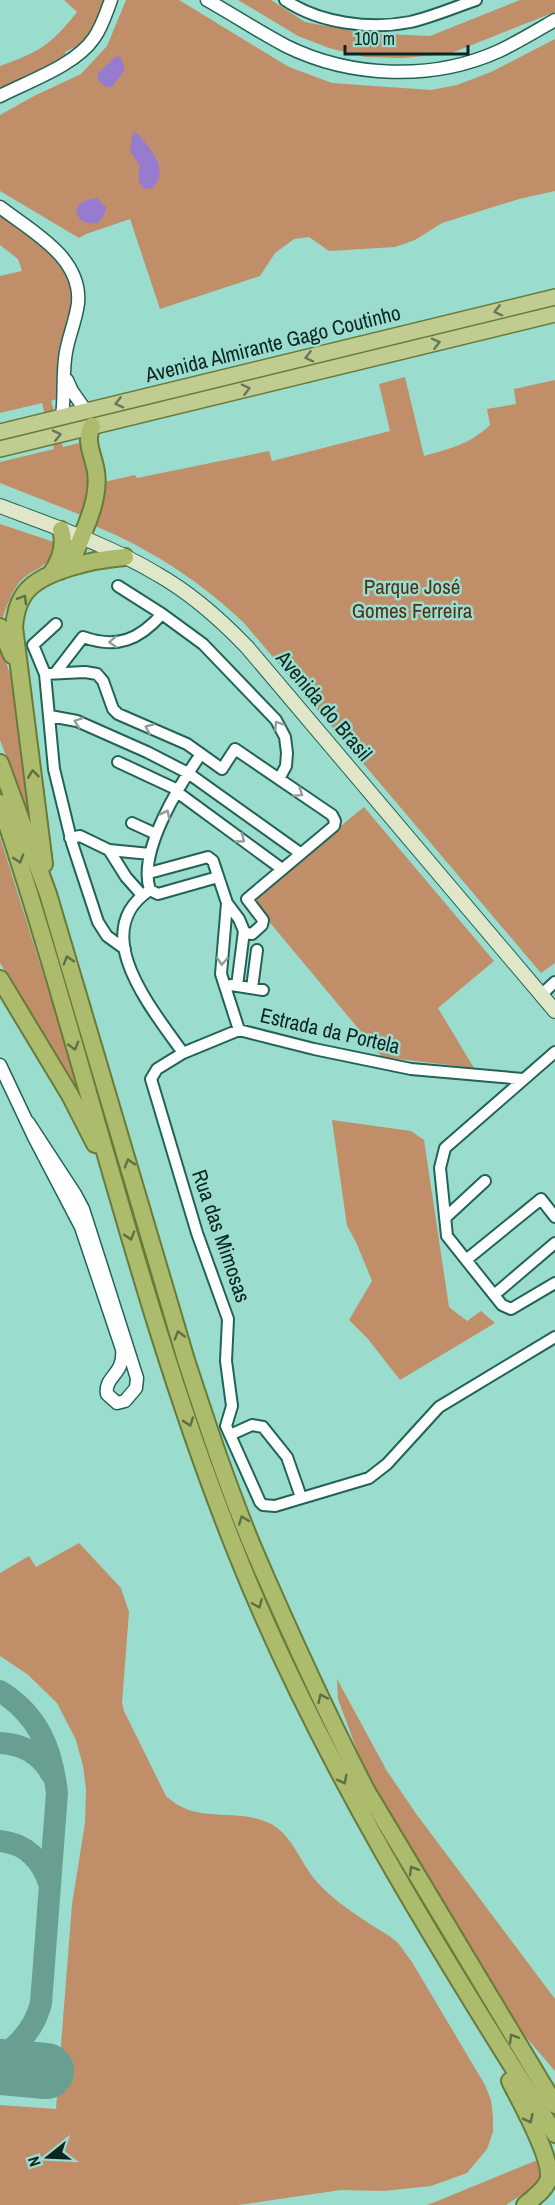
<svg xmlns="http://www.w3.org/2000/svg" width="555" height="2205" font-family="'Archivo Narrow',sans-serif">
	<rect width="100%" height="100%" fill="#9adccd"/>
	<!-- green -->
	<path fill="#c08f6a" d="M64,0H105C98,19 91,37 75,50L73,48L65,52L66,56L0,90V66C39,52 51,45 77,12Z
		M126,0H179L289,67L332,83L431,90L457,85L491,72L555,39V191L519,199L442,223L415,240L395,247L329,251L309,237L294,239L275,253L260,276L160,309L130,219L86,234L79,238L0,191V115L34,96L81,74L107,46Z
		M238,0H271L305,22L363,33L430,36L520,0H555V12L449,54L402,58L365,57L329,48L298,36Z
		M0,213C27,235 74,259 73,299C72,319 62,338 58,358C56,372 60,385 56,399L51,401L56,417L46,420L42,403L0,413V276L22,271L18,259L0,245Z
		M526,310L519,317L79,424L78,419Z
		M405,377L424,456C451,448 469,445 490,425L487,409L516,404L514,389L555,380V963L541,973L244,623C201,582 151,549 95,526L94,522L104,482L135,475L137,478L269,451L272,461L390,431L379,384Z
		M60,435L63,447L79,443C94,459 89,496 81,515L0,483V462L54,449L51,437Z
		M0,524L54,542C49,574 34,564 18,584C10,595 6,608 2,620L0,616Z
		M0,642L16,694L30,820L0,740Z
		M364,807L494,961L438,1008L474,1068L382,1057L251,900Z
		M0,837L81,1094L0,963Z
		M332,1120L411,1131L424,1140L449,1307L467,1321L481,1311L495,1323L400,1380L368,1339L349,1320L372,1281L356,1242L347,1226Z
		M79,1543L121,1588L129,1612L122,1703L124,1711L166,1796C196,1825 234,1807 269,1823C293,1834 300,1864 318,1883C331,1897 347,1909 364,1920C375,1928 389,1934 398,1943C403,1949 407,1956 412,1962L485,2085L491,2100L493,2116V2132L487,2149L467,2173L431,2186L384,2191L341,2190L238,2205H0V2105L56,2109L72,1904L85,1823L86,1789L83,1766L76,1740L57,1703L27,1674L0,1656V1573L29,1556L36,1567Z
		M337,1679L387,1771L417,1815L555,1999V2071L513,2022L365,1772L338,1699Z
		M540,2159L541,2179L533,2187L506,2205H403H427L435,2202Z"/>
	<!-- water -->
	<path fill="#977bcf" d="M118,56L121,58L125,70L112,87C104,88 98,82 97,74L114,58Z
		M133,132L138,134C151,150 170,169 153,188L144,189C137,182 138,175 140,166L130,151Z
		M97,198L106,207C106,214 102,218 97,224C86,223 80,222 76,212L79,204L87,200Z"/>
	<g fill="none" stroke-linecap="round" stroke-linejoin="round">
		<!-- taxiway -->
		<path stroke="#699e92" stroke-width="22" d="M0,1691C39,1715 52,1750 57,1793L41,2003C35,2027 21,2044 0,2057
			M0,1743C23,1744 41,1754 52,1775
			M0,1841C27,1844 42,1860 50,1886"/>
		<!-- runway -->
		<path stroke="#699e92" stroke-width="56" d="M0,2067L46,2071"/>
		<!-- minor casing -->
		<g stroke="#216457" stroke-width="14">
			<path id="minor" d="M285,0C319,23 370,30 410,22C432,17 455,7 476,0
				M118,586L162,614L203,644L276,720L285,737L287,753L286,766L279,779
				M56,624L33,645L45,674L54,769L72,843L98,922L107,936L125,949
				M56,672L83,637C117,649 139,640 162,614
				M45,674L85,672L97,674L103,681L113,709L118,714L187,744L222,769L235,749L332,815L335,821L334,826L247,899L263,920L262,925L252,934L246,933L244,931
				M50,716L77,721L147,752L188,773L300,853
				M118,762L178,790
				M177,792L282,869
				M132,823L156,834
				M70,838L80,836L109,850L126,877L142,895
				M109,850L150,854
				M149,873L208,857L213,861L227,903L221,974L239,1030
				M150,890C86,932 153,1010 183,1053
				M150,890C137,852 180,784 201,754
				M150,890L158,894L218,877
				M227,903L239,919L244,931L237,986
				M231,985L263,990
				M252,988L257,950
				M541,995L555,982
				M555,1052L445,1148L440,1168L447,1236L502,1305L511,1309L555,1283
				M523,1079L411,1069L314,1049L239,1030L183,1053L157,1069L151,1079L197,1233L228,1319L226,1361L232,1406L226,1426L260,1502L263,1505L275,1506L369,1478L387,1464L439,1407L555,1337
				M445,1218L485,1181
				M466,1260L541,1199L555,1217
				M494,1295L555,1243
				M230,1435L252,1425L263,1427L287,1457L301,1497"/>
		</g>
		<!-- tertiary casing -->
		<g stroke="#216457" stroke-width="15">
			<path id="tertiary" d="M207,0C234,15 259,32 286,46C351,78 433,81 499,51C518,42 536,31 555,20
				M0,96C29,81 76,65 94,38C102,27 106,13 111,0
				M0,207C31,231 82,257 78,303C76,320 69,335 66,352C62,373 65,395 62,416
				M67,380L72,391L86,411
				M0,1065L34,1137L81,1227L122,1349C125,1375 104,1376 107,1394L117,1403L125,1401L136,1388L137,1378L83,1209L75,1194L28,1122"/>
		</g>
		<!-- secondary casing -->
		<g stroke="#216457" stroke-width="16">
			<path id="secondary" d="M0,506C53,526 109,545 157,574C191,593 220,619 247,647L555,1011"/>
		</g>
		<!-- primary casing -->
		<g stroke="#677c3a" stroke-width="18">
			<path id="primary" d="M0,432L555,297
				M0,449L555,314"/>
		</g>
		<!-- trunk casing -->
		<g stroke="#677c3a" stroke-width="20">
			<path id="trunk" d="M60,571L71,561L75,553C85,528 100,499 96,472C94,457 84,441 92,426
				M51,574C60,561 66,546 61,530
				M0,627L12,655
				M0,763L48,894L186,1360C207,1424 228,1488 254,1550C289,1631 326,1712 366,1790L555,2105
				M0,803C84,1052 139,1310 237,1554C319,1759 437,1948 555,2134
				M44,864L14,627C15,616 17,605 23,596C38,570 98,559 125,557
				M0,979L70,1095L95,1144
				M510,2081C520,2101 555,2162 548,2181C544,2191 533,2198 525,2205"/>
		</g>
		<!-- minor -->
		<use href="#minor" stroke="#fff" stroke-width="10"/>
		<!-- tertiary -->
		<use href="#tertiary" stroke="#fff" stroke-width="12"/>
		<!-- secondary -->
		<use href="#secondary" stroke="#e0e6c8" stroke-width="14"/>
		<!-- primary -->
		<use href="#primary" stroke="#c1cc91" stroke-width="15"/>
		<!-- trunk -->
		<use href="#trunk" stroke="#acbb6c" stroke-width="16"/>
	</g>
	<!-- one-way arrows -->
	<defs><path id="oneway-chevron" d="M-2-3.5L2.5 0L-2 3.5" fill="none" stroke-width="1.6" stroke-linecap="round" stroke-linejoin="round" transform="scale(1.5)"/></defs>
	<g stroke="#667959">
		<use href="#oneway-chevron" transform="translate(498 311) rotate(166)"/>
		<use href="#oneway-chevron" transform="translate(436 343) rotate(-14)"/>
		<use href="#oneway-chevron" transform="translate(309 357) rotate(166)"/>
		<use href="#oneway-chevron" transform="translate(246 389) rotate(-14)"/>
		<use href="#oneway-chevron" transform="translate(119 403) rotate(166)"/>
		<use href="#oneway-chevron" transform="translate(57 435) rotate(-13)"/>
	</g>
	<g stroke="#5c7046">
		<use href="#oneway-chevron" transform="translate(23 599) rotate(-60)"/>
		<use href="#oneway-chevron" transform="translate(33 774) rotate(-97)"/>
		<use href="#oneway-chevron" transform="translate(19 859) rotate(73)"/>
		<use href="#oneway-chevron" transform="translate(68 960) rotate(-107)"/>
		<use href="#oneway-chevron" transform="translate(74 1046) rotate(74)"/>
		<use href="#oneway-chevron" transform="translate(129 1163) rotate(-107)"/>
		<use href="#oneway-chevron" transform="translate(130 1236) rotate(73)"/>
		<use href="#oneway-chevron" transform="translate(179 1335) rotate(-106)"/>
		<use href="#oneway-chevron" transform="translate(189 1422) rotate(71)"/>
		<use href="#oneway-chevron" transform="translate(243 1520) rotate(-110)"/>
		<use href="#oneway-chevron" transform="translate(258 1604) rotate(67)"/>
		<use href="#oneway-chevron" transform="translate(322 1698) rotate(-115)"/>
		<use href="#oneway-chevron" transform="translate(343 1780) rotate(63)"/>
		<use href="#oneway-chevron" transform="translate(413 1870) rotate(-121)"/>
		<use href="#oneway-chevron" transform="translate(513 2038) rotate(-121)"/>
		<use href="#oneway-chevron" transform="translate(529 2119) rotate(64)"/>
	</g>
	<g stroke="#919d9b">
		<use href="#oneway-chevron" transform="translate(113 642) rotate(177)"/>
		<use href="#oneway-chevron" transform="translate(78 722) rotate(-161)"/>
		<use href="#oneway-chevron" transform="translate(278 725) rotate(-123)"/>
		<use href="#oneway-chevron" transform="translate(149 728) rotate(-157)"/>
		<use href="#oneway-chevron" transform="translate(299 793) rotate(34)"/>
		<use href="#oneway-chevron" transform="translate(166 814) rotate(-64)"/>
		<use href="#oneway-chevron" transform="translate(241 839) rotate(36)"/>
		<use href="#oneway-chevron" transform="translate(222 961) rotate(94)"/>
	</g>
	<g text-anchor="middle" stroke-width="5" stroke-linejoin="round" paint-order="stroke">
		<!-- street labels -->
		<g font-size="21" fill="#0b2621" stroke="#9adccd">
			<text transform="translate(273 344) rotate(-14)" y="7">Avenida Almirante Gago Coutinho</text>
			<text transform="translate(324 706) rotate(50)" y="7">Avenida do Brasil</text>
			<text transform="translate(330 1031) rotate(13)" y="7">Estrada da Portela</text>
			<text transform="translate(221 1236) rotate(71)" y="7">Rua das Mimosas</text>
		</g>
		<!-- park labels -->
		<g font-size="21" fill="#523116" stroke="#9adccd">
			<text x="412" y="594">Parque José<tspan x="412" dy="24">Gomes Ferreira</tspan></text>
		</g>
	</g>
	<!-- north arrow -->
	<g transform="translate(48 2157) rotate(252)" stroke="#9adccd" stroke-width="4.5" paint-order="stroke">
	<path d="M0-4.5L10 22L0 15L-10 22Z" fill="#0b2621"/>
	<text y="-9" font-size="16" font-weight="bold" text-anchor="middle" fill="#0b2621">N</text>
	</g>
	<!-- scale -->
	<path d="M345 45v9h123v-9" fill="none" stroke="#0b2621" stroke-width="3"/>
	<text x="354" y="45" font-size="18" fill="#0b2621" stroke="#9adccd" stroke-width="4.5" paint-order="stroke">100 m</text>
</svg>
